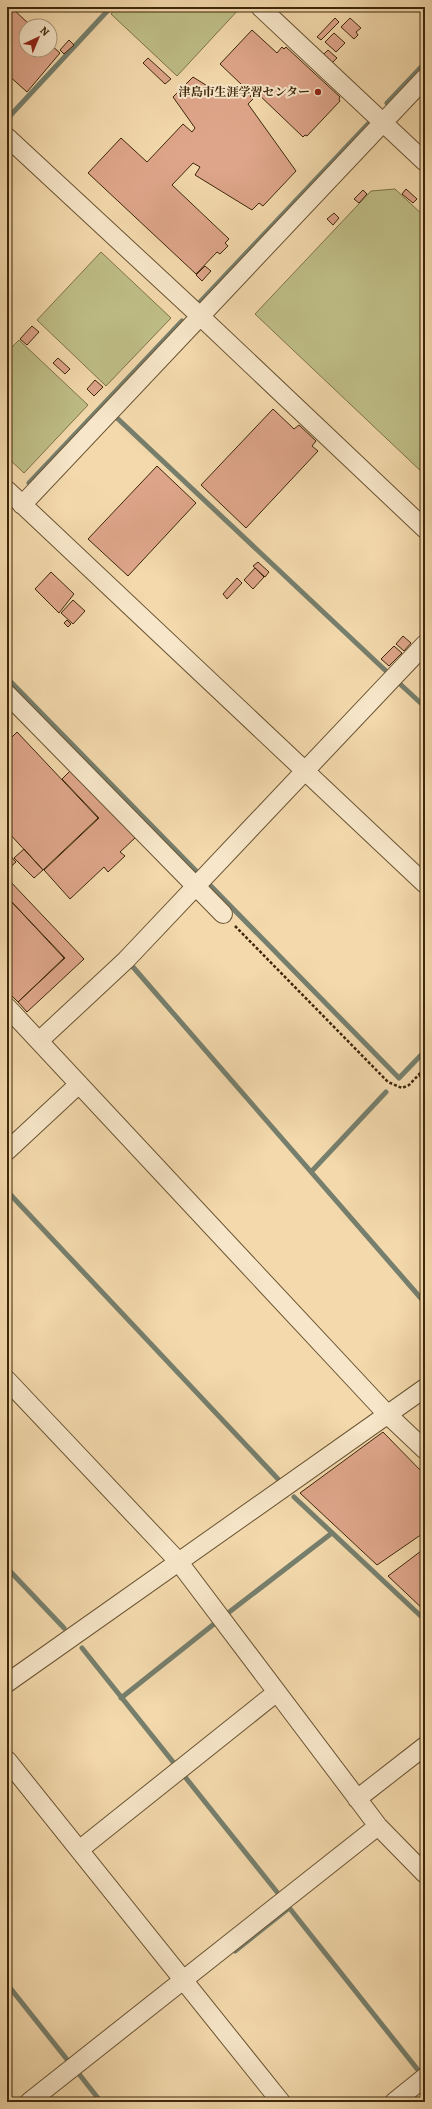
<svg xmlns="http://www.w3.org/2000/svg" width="432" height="2109" font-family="Alegreya,'Noto Serif JP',serif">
	<rect width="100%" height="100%" fill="#f3d9ac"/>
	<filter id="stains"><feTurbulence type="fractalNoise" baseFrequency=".005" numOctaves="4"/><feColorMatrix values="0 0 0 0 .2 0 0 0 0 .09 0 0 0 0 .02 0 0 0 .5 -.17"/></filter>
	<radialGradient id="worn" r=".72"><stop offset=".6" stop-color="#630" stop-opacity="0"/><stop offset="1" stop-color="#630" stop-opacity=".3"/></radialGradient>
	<!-- garden -->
	<path fill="#bfbe87" stroke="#7e7249" d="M117,7H239L240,8L177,76L111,14Z
		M395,189L425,217V475L255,314L371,191Z
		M101,252L171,318L106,386L37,320Z
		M19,340L88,405L24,473L7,457V352Z"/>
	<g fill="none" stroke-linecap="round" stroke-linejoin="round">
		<!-- stream -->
		<path stroke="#767f6d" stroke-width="5" d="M387,103L425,63
			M7,119L111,7
			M200,302L368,124
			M117,418L386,671
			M29,483L182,321
			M7,678L399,1078L425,1051
			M400,684L425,707
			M133,967L425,1303
			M311,1172L386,1092
			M7,1191L278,1479
			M294,1497L425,1620
			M7,1568L64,1628
			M228,1613L332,1533
			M82,1648L277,1892
			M121,1698L214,1624
			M287,1905L418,2070
			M235,1951L289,1908
			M7,1984L69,2062
			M79,2074L101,2102"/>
	</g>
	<!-- building -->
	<path fill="#dea58a" stroke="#3d270b" d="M7,7H11L31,26H26V50H50V44L60,53L27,92L7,74Z
		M335,18L339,22L321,40L317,37Z
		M350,18L361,28L356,32L358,35L354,39L341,27Z
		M252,30L277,53L282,47L284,49L286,47L340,97L339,99L340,101L307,136L305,135L303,137L255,91L250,96L253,99L248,104L296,171L263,206L259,203L252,210L195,175L200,167L193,163L172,185L229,239L225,243L228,246L220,254L217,252L196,274L88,173L121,138L147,162L183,124L192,132L195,128L173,97L193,77L225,97L237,84L240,87L242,85L220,64Z
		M334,33L345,43L336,52L325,42Z
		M69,40L74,45L64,54L60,50Z
		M328,50L337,58L332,63L323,55Z
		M148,58L171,79L165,84L143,63Z
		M406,189L417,199L413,203L402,194Z
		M363,190L367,194L359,203L354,199Z
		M334,213L339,218L333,225L327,219Z
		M205,266L211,271L202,281L196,275Z
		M32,326L39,332L27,345L20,339Z
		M58,358L70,369L65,374L53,363Z
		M95,380L103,387L94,396L87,389Z
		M273,409L294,429L299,425L316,441L312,446L318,451L246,528L201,485Z
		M157,466L196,503L128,576L88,539Z
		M258,562L269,572L265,577L253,566Z
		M255,568L264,577L253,589L244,580Z
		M51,572L74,594L59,613L35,589Z
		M237,578L242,583L227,599L223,594Z
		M73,600L85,611L73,624L61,613Z
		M67,620L71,624L68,627L64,623Z
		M403,636L411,643L404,651L396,644Z
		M394,646L402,653L389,666L381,659Z
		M17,732L98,818L43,870L7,831V742Z
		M72,769L136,837L120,852L125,856L108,872L104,867L70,899L44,870L99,818L62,779Z
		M24,849L43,870L34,878L14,858Z
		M7,852L16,862L7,870Z
		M7,878L84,959L27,1012L18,1002L65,958L7,897Z
		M7,897L64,958L18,1002L7,991Z
		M383,1432L425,1475V1532L377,1565L300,1493Z
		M425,1548V1611L388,1576Z"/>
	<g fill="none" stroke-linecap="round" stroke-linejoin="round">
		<!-- minor casing -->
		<g stroke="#6a5433" stroke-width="20">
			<path id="minor" d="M260,7L425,162
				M7,137L200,316L425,529
				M7,490L425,884
				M22,505L425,78
				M7,694L223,914
				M7,1007L387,1414L425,1450
				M39,1041L126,960L425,644
				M7,1151L79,1084
				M7,1380L178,1561L378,1826L425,1874
				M7,1683L425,1388
				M7,1760L281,2102
				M357,1799L425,1746
				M79,1850L277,1692
				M29,2102L378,1826
				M394,2102L425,2077"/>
		</g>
		<!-- path -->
		<path stroke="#3d270b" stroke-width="2.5" stroke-dasharray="3 2" stroke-linecap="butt" d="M235,926L388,1082L402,1088L409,1085L425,1068
			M419,1075L425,1080"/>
		<!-- minor -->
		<use href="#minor" stroke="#f7e6c9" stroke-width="18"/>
	</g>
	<!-- markers -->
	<circle fill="#8f2418" stroke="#f7e6c9" stroke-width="1.5" cx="318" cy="92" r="4"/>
	<g text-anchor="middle" stroke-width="4" stroke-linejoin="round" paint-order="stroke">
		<!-- poi labels -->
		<g font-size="12" font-weight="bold" fill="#3d270b" stroke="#f7e6c9" text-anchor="end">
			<text x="310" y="96">津島市生涯学習センター</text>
		</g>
	</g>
	<!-- margin -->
	<rect width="432" height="2109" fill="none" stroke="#f3d9ac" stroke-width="24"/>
	<rect x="8" y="8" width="416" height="2093" fill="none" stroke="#3d270b" stroke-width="2"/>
	<rect x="12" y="12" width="408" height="2085" fill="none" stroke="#3d270b"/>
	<!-- north arrow -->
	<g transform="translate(38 38) rotate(44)"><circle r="19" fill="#f7e6c9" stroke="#ad9a7d"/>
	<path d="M0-3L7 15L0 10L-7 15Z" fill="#8f2418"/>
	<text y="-6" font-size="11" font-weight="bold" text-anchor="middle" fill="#3d270b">N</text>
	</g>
	<rect width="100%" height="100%" filter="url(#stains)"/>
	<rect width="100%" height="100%" fill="url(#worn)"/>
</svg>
